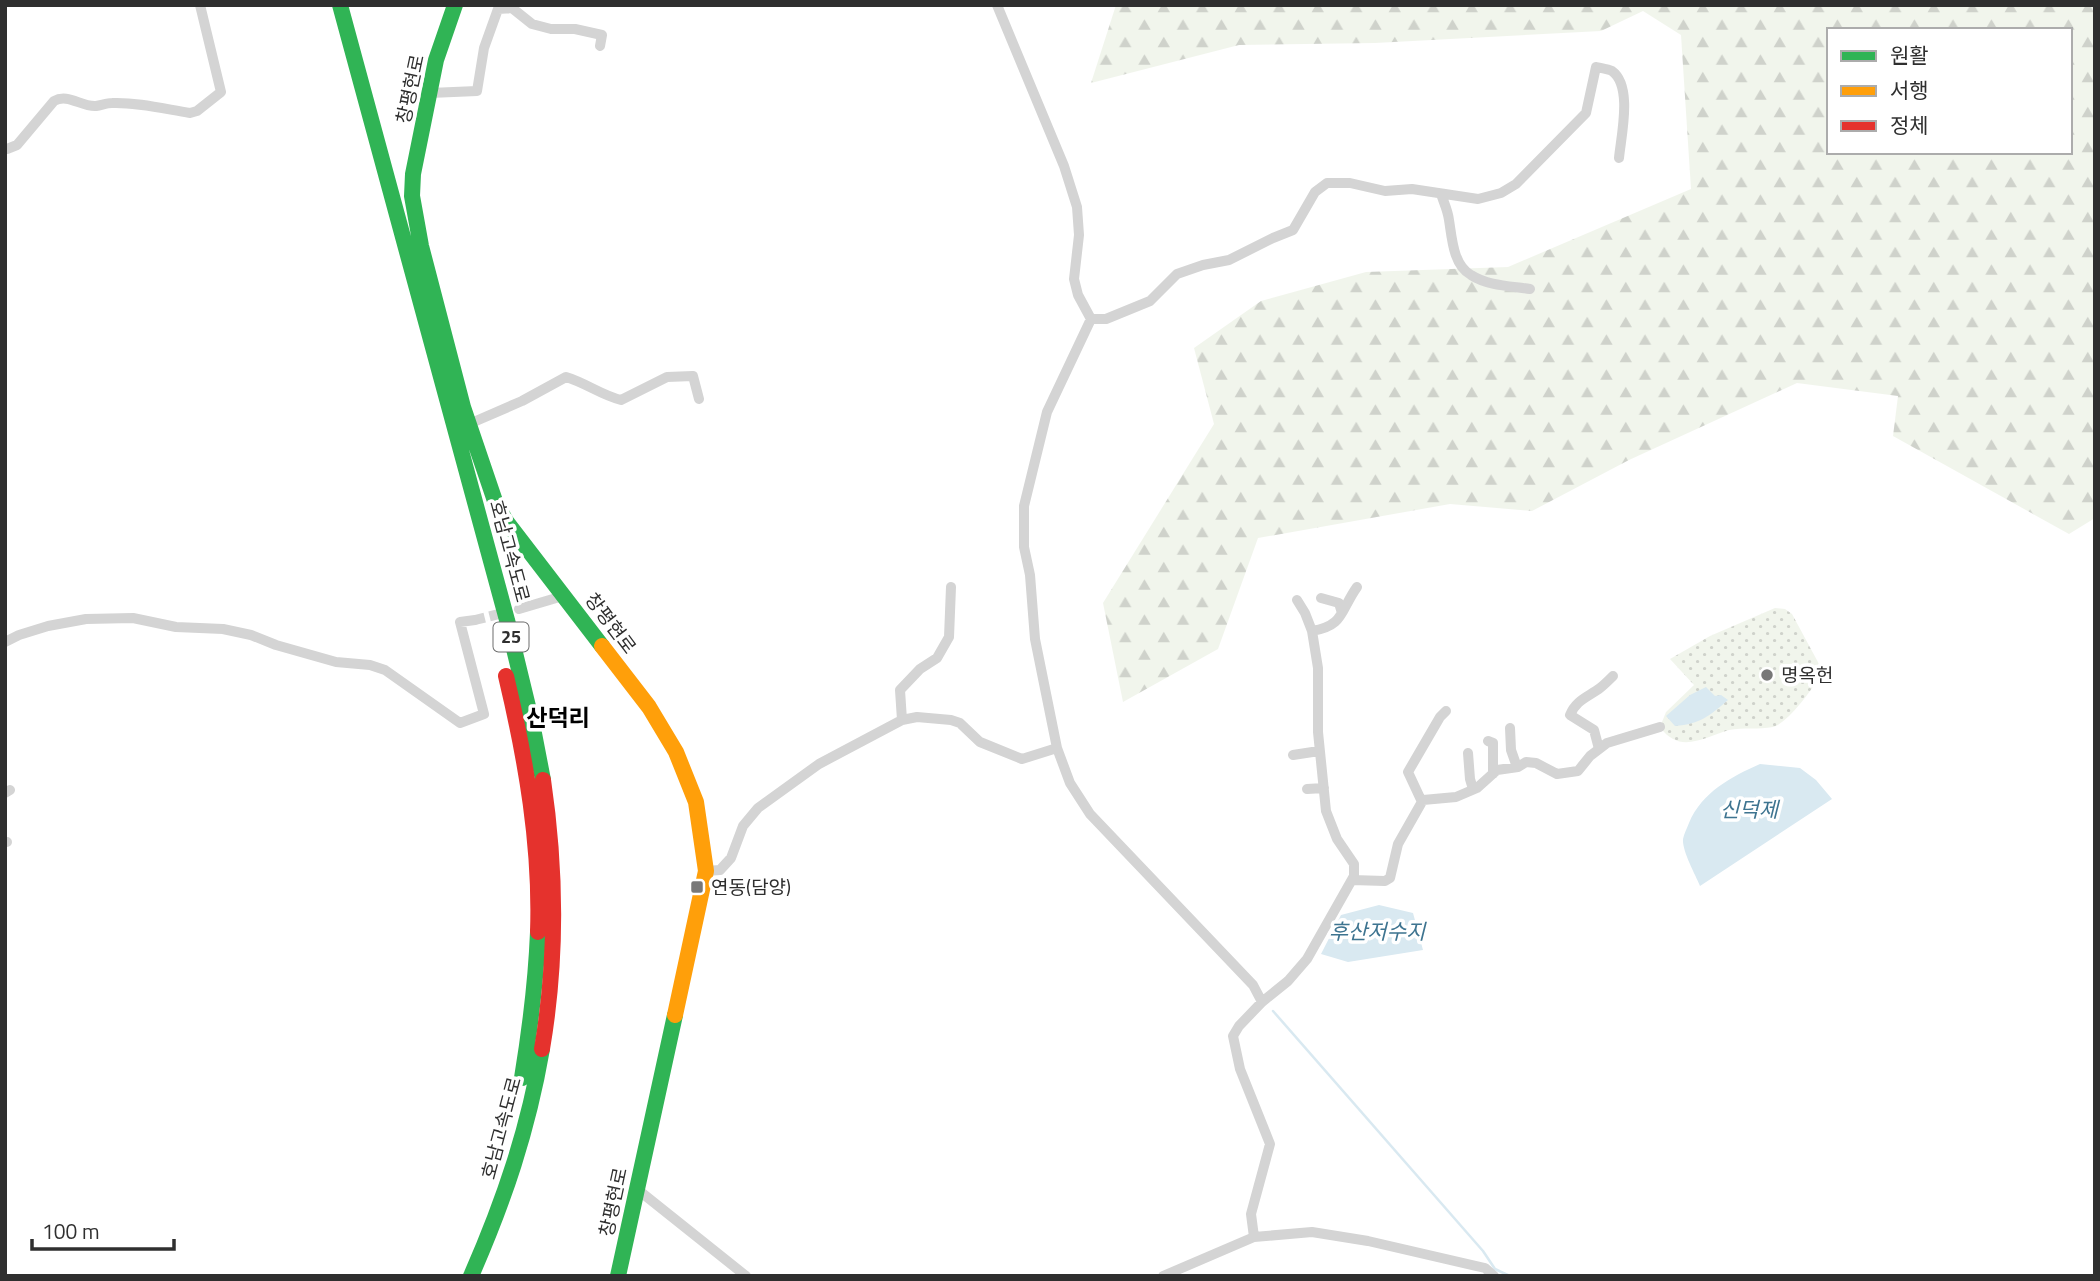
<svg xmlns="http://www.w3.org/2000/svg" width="2100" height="1281" font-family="'Titillium Web','Noto Sans KR',sans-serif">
	<defs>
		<pattern id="grass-dots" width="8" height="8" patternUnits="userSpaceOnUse" patternTransform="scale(1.75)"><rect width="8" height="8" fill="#f1f5ec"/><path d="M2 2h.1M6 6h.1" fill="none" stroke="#cfd2cb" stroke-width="1.8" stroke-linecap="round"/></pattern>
		<pattern id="forest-firs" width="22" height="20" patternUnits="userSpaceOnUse" patternTransform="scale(1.75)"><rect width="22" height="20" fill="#f1f5ec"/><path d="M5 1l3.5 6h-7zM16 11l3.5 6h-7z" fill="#cfd2cb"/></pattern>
	</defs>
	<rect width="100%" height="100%" fill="#fff"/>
	<!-- grass -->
	<path fill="url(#grass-dots)" d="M1775,608L1785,609L1792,614L1819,664C1819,669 1819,674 1817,680C1810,693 1787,723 1773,727C1759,730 1743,727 1729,730C1704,737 1680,755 1660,727L1666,712L1694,685L1670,659L1710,636Z"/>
	<!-- forest -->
	<path fill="url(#forest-firs)" fill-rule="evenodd" d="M1116,5H2095V518L2069,534L1893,436L1898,396L1797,383L1629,460L1532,511L1450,504L1258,538L1218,649L1123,702L1103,603L1214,424L1194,348L1261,301L1366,272L1508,267L1691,189L1681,35L1643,11L1601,31L1375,43L1239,45L1091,83ZM1829,30H2070V152H1829Z"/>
	<!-- water -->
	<path fill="#d9e9f1" d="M1706,687L1715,696L1721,695L1728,700C1709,716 1701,724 1675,726L1666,716L1690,695Z
		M1760,764L1800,768L1816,780L1832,799L1700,886C1695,874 1682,851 1683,839C1684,834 1687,828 1689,823C1702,792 1731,777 1760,764Z
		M1379,905L1413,913L1423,950L1348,962L1321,954L1341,915Z"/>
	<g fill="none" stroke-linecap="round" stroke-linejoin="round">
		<!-- stream -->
		<path stroke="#d9e9f1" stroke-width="2.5" d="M1273,1011L1483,1251L1495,1269L1510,1276"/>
		<!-- street-tunnel -->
		<path stroke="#d5d5d5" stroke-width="10" stroke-dasharray="10 5" stroke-linecap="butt" d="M475,620L507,612"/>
		<!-- street -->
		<path stroke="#d4d4d4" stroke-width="10" d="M997,5L1064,166L1077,207L1079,235L1074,279L1078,295L1091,319L1047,412L1024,506V547L1030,575L1035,639L1057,748L1070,783L1090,814L1253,985L1262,1002
			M430,93L477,91L484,48L498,9L512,8L532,24L551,29H575L602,35L600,46
			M7,149L17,145L54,101C68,93 81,107 96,106C102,105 107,103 112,103C138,102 165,109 190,113L197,111L221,92L200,5
			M1441,194C1444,203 1448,211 1449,220C1452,238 1453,265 1471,275C1488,286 1511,286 1530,289
			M1091,319H1106L1150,301L1177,274L1203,265L1229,260L1273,238L1293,230L1315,192L1327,183H1350L1385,191L1412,189L1478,199L1501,193L1516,184L1586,113L1596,67C1600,68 1608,69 1612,71C1633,86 1621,136 1619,158
			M469,424L522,401L566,377C586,383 601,395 621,400L667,377L693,376L699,399
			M1321,598L1339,603L1342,613
			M519,609L563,596
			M1312,631C1344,626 1340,611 1357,587
			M5,642L19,635L48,626L86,619L133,618L176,627L223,629L251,635L276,645L336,662L370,665L385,670L460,723L484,714L460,622L475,620
			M902,720L917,717L951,720L960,723L980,742L1022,759L1057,748
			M1510,728L1511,750L1517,767
			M1488,741L1493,743V774
			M1599,749L1594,730L1570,715C1576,700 1588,697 1600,688C1604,685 1609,680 1613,676
			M1468,753L1470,779L1473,789
			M1293,755L1319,751
			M1307,789L1324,788
			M5,793L10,790
			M1422,802L1408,772L1440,717L1446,711
			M5,842H7
			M706,871L720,870L731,858L743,826L758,808L819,764L902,720L900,690L920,669L937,658L949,637L951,587
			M1352,880L1385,881L1390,878L1398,844L1423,800L1456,797L1477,788L1497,770L1518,767L1526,762L1536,763L1557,774L1578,771L1590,756L1607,743L1660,727
			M637,1189L746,1276
			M1254,1237L1251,1214L1270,1144L1240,1069L1233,1036L1239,1026L1262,1002L1288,981L1307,959L1354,876V864L1337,839L1326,811L1318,732V668L1312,631L1305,613L1297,600
			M1163,1276L1254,1237L1312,1232L1368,1241L1485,1268L1494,1276"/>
		<!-- fast -->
		<path stroke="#30b455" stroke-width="16" d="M340,5L507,620L532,723L543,780
			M455,5L436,60L413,174L412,196L421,246L463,407L496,504L506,521L602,646
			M522,1078C530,1029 536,982 538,932
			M471,1276C504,1201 528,1130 542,1049
			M618,1276L675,1015"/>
		<!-- slow -->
		<path stroke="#ff9f0a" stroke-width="16" d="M602,646L649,707L676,752L696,802L706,871L675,1015"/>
		<!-- jam -->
		<path stroke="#e5322d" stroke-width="16" d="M506,676C526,760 541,846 538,932
			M542,1049C557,961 556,868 543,780"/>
	</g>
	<!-- markers -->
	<g fill="#787878" stroke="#fff" stroke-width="2.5">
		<circle cx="1767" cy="675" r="7"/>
		<rect x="690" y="880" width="14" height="14" rx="3.5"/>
	</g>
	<g text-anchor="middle" stroke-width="7" stroke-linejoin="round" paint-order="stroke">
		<!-- shield labels -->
		<rect fill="#fff" stroke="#6d6d6d" stroke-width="2" x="493.5" y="622.5" width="35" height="29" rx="5"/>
		<g font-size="18" font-weight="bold" fill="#2f2f2f">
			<text x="511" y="643">25</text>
		</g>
		<!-- street labels -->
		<g font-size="19" fill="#2f2f2f" stroke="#fff">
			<text transform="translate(410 89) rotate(-78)" y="7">창평현로</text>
			<text transform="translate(510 551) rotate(75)" y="7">호남고속도로</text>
			<text transform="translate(611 623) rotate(53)" y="7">창평현로</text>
			<text transform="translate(501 1128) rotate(-75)" y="7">호남고속도로</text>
			<text transform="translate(613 1202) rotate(-78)" y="7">창평현로</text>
		</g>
		<!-- poi labels -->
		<g font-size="19" fill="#2f2f2f" stroke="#fff" text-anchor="start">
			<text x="1781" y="682">명옥헌</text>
			<text x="711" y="894">연동(담양)</text>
		</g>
		<!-- water labels -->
		<g font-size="21" font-style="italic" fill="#3e7490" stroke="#fff">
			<text x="1749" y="817">신덕제</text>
			<text x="1377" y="939">후산저수지</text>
		</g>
		<!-- quarter labels -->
		<g font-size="23" font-weight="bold" fill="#000" stroke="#fff">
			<text x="558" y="726">산덕리</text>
		</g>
	</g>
	<!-- border -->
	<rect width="2100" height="1281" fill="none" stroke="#2f2f2f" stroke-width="14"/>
	<!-- legend -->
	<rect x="1827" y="28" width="245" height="126" fill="#ffffff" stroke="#acacac" stroke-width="2"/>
	<rect x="1841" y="51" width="35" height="10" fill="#30b455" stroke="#acacac" stroke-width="2"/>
	<text x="1890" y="63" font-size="21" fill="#2f2f2f">원활</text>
	<rect x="1841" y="86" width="35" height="10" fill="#ff9f0a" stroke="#acacac" stroke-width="2"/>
	<text x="1890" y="98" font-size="21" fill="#2f2f2f">서행</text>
	<rect x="1841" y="121" width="35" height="10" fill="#e5322d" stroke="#acacac" stroke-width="2"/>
	<text x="1890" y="133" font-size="21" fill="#2f2f2f">정체</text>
	<!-- scale -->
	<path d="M32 1239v10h142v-10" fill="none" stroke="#2f2f2f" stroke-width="3.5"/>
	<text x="42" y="1239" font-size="21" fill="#2f2f2f" stroke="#ffffff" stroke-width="5" paint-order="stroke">100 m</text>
</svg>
